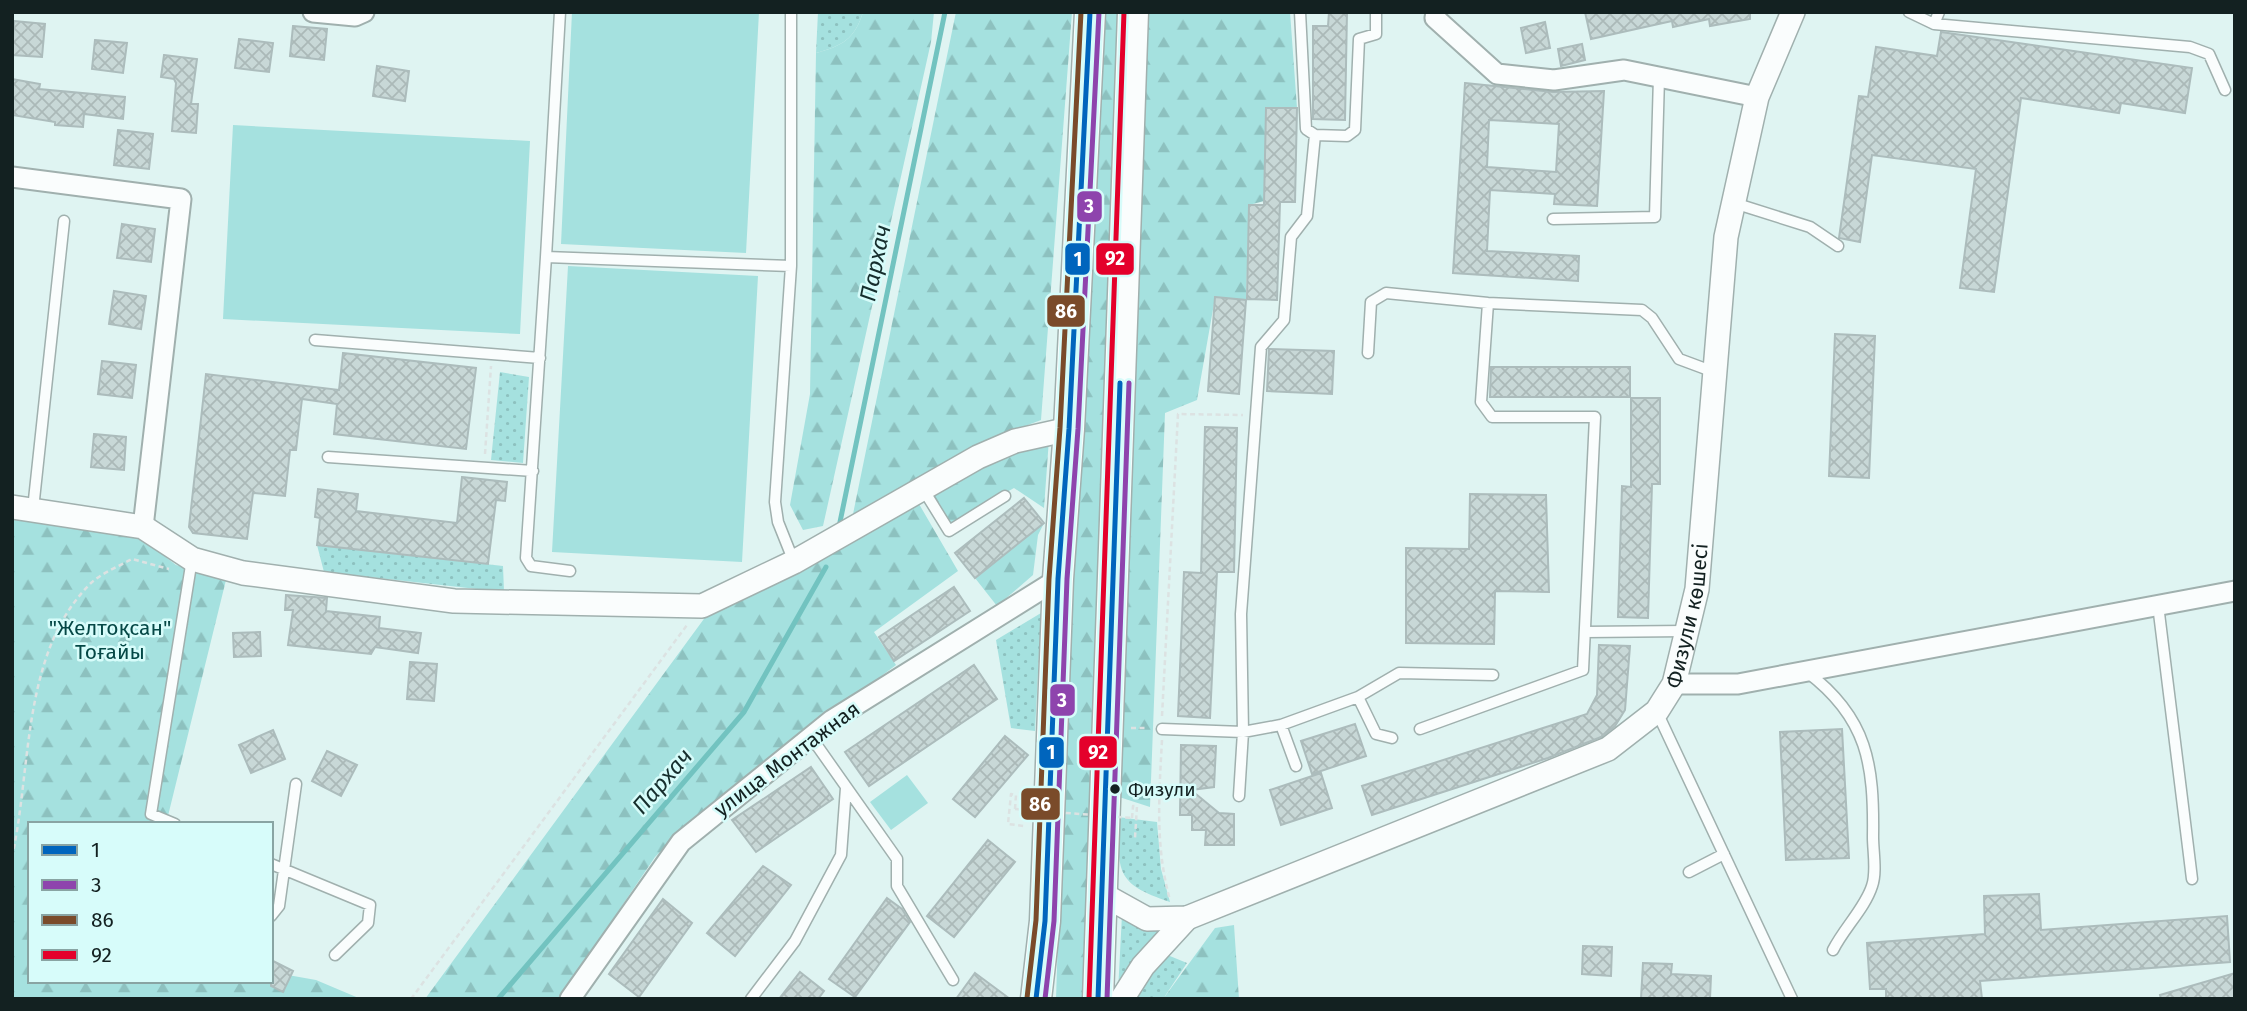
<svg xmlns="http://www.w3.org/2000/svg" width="2247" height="1011" font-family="'Fira Sans',sans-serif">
	<defs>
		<pattern id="grass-dots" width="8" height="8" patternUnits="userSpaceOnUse" patternTransform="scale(1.75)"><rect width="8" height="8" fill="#a5e1df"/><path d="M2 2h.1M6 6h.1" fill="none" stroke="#8dc1bf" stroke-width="1.8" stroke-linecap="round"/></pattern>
		<pattern id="forest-firs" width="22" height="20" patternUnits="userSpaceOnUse" patternTransform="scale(1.75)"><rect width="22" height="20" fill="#a5e1df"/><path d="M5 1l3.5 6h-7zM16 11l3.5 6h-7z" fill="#8dc1bf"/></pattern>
		<pattern id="building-cross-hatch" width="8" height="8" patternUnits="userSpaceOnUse" patternTransform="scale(1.75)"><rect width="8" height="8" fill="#c8d8d7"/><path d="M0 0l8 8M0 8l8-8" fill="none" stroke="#abb9b8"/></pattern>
	</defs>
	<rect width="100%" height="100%" fill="#dff4f2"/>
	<!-- grass -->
	<path fill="url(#grass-dots)" d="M818,12H863C855,39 842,46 816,53Z
		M500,372L529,377L523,463L491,460Z
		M317,545L503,566L504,592L324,572Z
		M1041,613L1035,731L1011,728L996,640Z
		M1118,817L1157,822L1161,869L1170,902C1114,883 1119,872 1118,817Z
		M1122,914L1167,931L1118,992Z
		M1165,954L1187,963L1163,999H1135Z"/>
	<!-- forest -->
	<path fill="url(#forest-firs)" d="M863,12H934L931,42L823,526L803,530L790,505L810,394L816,53C842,46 855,39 863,12Z
		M956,12H1072L1041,420L999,436L853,514Z
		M1106,12H1124L1091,999H1056L1068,632Z
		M1147,12H1290L1297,108H1266L1264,201L1249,205L1246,300L1215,298L1197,400L1165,413L1150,807L1116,796Z
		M1049,439L1044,508L1014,488L951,524L929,489L980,462Z
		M919,504L958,571L874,632L896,665L694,818L655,857L559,999H425L709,612Z
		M12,517L138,536L176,565L226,580L166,824H30V981H271V972L316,980L361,999H12Z
		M1044,523L1038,535L1033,575L997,606L975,578Z
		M1234,925L1239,999H1163L1215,928Z"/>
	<!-- green -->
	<path fill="#a5e1df" d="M572,12H759L746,253L561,244Z
		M233,125L530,141L520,334L223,319Z
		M568,266L758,276L742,562L552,552Z
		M907,775L928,803L891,830L870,802Z"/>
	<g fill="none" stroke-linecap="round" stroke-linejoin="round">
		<!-- stream -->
		<path stroke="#72c3c0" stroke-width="5" d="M840,522L945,12
			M498,999L744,712L826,567"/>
	</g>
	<!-- building -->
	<path fill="url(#building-cross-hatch)" stroke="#acbcbc" stroke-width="2" fill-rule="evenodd" d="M1329,12H1347L1345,120L1313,119V26H1328Z
		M1585,12H1750V19L1710,26L1709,19L1673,27L1672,21L1591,39Z
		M14,21L45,24L42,57L12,55Z
		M1545,22L1550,48L1526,53L1521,28Z
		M293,26L327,29L324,60L290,56Z
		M1941,32L2192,68L2185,113L2121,103L2119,113L2021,98L1994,292L1960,288L1976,169L1872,155L1860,242L1839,238L1859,96L1868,97L1876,47L1937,56Z
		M239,39L273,43L269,72L235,68Z
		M95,40L127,43L123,73L92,69Z
		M1582,44L1585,60L1561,66L1558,49Z
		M164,55L197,59L191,104H198L196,133L172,131L176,83L174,79L161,77Z
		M377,66L409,71L405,101L373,96Z
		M12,79L40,84L39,89L125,97L123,119L84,114L83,127L55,125V122L12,115Z
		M1465,83L1553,92L1604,91L1597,206L1554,204L1555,194L1490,190L1487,251L1579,256L1578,281L1453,273ZM1489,120L1559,124L1556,172L1487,167Z
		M1266,108H1297L1295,202H1280L1277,300L1247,299L1249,205H1264Z
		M118,130L153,134L149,169L114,165Z
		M122,224L155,229L151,262L117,258Z
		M114,291L146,296L141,329L109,324Z
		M1215,297L1246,300L1239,394L1208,391Z
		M1835,334L1875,336L1869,478L1829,476Z
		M1269,349L1334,351L1332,394L1267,391Z
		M343,353L476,368L466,449L334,434L337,404L302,399L296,450H290L285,496L253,493L247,539L193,533L189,527L206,374L339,390Z
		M102,361L136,365L132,398L98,394Z
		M1491,367H1630V397H1490Z
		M1631,398H1660V484H1652L1648,618L1618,617L1622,486L1631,487Z
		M1205,427L1237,428L1234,572H1217L1210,718L1178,716L1184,572L1201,573Z
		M94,434L126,437L124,470L91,467Z
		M462,477L507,482L505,501L496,500L488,564L317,545L320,518L315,517L318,489L358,494L356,511L457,523Z
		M1470,494L1546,495L1549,592L1495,591L1494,644L1406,643V548L1469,549Z
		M1024,498L1044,523L975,578L955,553Z
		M954,587L970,611L894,661L879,637Z
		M286,595L327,598L326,611L380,617L379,628L421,633L418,653L375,647L371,654L288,645L293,610H285Z
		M260,632L261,656L234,657L233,633Z
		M1599,645L1630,646L1625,710L1615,726L1601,737L1548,758L1372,815L1362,786L1587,714L1597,695Z
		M410,662L437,664L434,701L407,699Z
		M974,665L997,699L869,786L845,752Z
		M1355,724L1366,756L1312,774L1301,741Z
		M1842,729L1849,858L1786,860L1780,732Z
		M273,730L285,759L251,773L239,745Z
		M1005,736L1028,755L975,817L953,799Z
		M1181,745L1216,746L1214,787L1191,790L1219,813L1234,814V845H1205L1206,830H1192V815H1180Z
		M327,751L357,765L341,796L312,781Z
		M811,767L833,799L756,852L732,820Z
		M1321,773L1332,808L1281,825L1270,790Z
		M988,840L1015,862L954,937L927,916Z
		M763,866L791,885L735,956L707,933Z
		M2039,894L2041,930L2227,916L2230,962L1980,981L1982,999H1886V989H1870L1867,943L1985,934L1984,896Z
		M887,898L902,909L910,922L855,997L829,979Z
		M663,899L692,923L639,997L609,974Z
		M1583,946L1612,947L1611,976L1582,974Z
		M271,960L293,971L283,992L271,986Z
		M1643,963L1672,964L1671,974L1711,976L1710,999H1641Z
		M800,972L824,991L818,999H779Z
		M975,973L1010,999H956Z
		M2235,973V999H2161L2160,995Z"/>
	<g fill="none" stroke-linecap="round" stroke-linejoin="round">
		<!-- service casing -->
		<g stroke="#a0b0ae" stroke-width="13">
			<path id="service" d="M791,12V266L775,502L778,522L794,562
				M1909,12L1934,24L1939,12
				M1934,24L2190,47L2209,54L2225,90
				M1315,135L1347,136L1355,130L1359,39L1376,34V12
				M1734,203L1810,227L1838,246
				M1553,219L1655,217L1659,77
				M546,257L560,12
				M315,340L540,358
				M1368,353L1371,302L1386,293L1488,303L1642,310L1652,318L1679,359L1714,372
				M328,457L533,471
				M923,489L949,531L1005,496
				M33,509L64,221
				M570,571L531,566L526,558L546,257L791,266
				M2158,605L2192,879
				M1585,632L1686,631
				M1807,672C1868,718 1874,765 1873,837C1873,852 1877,872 1872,886C1865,908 1844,928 1833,950
				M1358,697L1399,673L1493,675
				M1657,712L1792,999
				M1281,725L1296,766
				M1162,729L1243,732L1281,725L1358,697L1376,734L1392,738
				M1420,729L1583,670L1595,417H1492L1481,402L1488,303
				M811,737L897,859V886L953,980
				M1239,796L1243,732L1241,614L1261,347L1284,320L1291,237L1307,216L1315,135L1306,129L1300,12
				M175,824L151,814L192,559
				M271,864L370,905L368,923L335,955
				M1689,872L1724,854
				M271,916L279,906L296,784
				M751,999L795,941L841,855L846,788"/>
		</g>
		<!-- minor casing -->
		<g stroke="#a0b0ae" stroke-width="23">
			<path id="minor" d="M313,12L355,16L364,12
				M1436,12L1435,18L1497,74L1554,80L1624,70L1757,97
				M12,177L181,199L143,527
				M1674,684H1738L2235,591
				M570,999L681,842L832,720L1058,579"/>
		</g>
		<!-- tertiary casing -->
		<g stroke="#a0b0ae" stroke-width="26">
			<g id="tertiary">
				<path d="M12,507L143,527L192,559L243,573L454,601L702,606L794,562L978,457L1015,441L1069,429"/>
				<path id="s1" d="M1102,894L1147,919L1187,918L1608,749L1657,711L1674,684L1697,589L1726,237L1757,97L1793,12"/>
				<path d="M1122,999L1143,966L1187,918"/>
			</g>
		</g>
		<!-- primary casing -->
		<g stroke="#a0b0ae" stroke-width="33">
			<path id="primary" d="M1036,999L1045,921L1058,579L1069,429L1090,12
				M1098,999L1133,12"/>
		</g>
		<!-- path -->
		<path stroke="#dce2e2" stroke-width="2.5" stroke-dasharray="5 3.5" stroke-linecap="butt" d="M485,454L491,366
			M1162,716L1178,414L1243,415
			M1131,728H1148
			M1162,740C1159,796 1155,846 1170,900
			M1015,809L1016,795L1011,794L1008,824L1024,826
			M1132,818L1133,806H1137L1135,838
			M12,857C32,768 21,652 91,583C102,573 119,566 132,559L169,569
			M411,999L687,625"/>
		<!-- service -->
		<use href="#service" stroke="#fafdfd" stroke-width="10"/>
		<!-- minor -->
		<use href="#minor" stroke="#fafdfd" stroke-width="19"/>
		<!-- tertiary -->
		<use href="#tertiary" stroke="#fafdfd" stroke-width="23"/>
		<!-- primary -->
		<use href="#primary" stroke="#fafdfd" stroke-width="30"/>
		<!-- path-bridge -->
		<path stroke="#dce2e2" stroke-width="2.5" stroke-dasharray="5 3.5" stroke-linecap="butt" d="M1015,809L1132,818"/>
		<!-- bus-1 casing -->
		<g stroke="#d7fcfa" stroke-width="10">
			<path id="bus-1" d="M1036,999L1045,921L1058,579L1069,429L1090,12
				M1098,999L1120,383"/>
		</g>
		<!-- bus-2 casing -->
		<g stroke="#d7fcfa" stroke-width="10">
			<path id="bus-2" d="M1045,999L1054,921L1067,579L1078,429L1099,12
				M1107,999L1129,383"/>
		</g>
		<!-- bus-3 casing -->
		<g stroke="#d7fcfa" stroke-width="10">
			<path id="bus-3" d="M1027,998L1036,920L1049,579L1060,428L1081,12"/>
		</g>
		<!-- bus-4 casing -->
		<g stroke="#d7fcfa" stroke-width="10">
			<path id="bus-4" d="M1089,999L1124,12"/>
		</g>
		<!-- bus-1 -->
		<use href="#bus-1" stroke="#0065bd" stroke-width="5"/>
		<!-- bus-2 -->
		<use href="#bus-2" stroke="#8e44ad" stroke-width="5"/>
		<!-- bus-3 -->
		<use href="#bus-3" stroke="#7a4b2a" stroke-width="5"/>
		<!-- bus-4 -->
		<use href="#bus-4" stroke="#e4002b" stroke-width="5"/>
	</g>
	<!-- markers -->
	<circle fill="#132121" stroke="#d7fcfa" stroke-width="2.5" cx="1115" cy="789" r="6"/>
	<g text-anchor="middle" stroke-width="5" stroke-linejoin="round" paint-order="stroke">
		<!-- bus labels -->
		<g font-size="19" fill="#132121" stroke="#d7fcfa" text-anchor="start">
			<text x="1128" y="796">Физули</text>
		</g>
		<!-- street labels -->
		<g font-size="21" fill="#132121" stroke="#d7fcfa">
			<text dy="7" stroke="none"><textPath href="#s1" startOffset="709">Физули көшесі</textPath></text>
			<text transform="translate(787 759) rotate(-37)" y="7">улица Монтажная</text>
		</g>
		<!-- park labels -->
		<g font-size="21" fill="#054846" stroke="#d7fcfa">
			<text x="110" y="635">"Желтоқсан"<tspan x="110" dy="24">Тоғайы</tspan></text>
		</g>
		<!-- water labels -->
		<g font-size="23" font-style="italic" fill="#162e2d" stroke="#d7fcfa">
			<text transform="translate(875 263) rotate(-78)" y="8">Пархач</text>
			<text transform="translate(662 781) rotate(-49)" y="8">Пархач</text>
		</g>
	</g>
	<g stroke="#d7fcfa" stroke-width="2.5">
		<rect x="1076" y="190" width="27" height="33" rx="7" fill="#8e44ad"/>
		<rect x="1095" y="242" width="40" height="34" rx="7" fill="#e4002b"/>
		<rect x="1064" y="242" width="27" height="34" rx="7" fill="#0065bd"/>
		<rect x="1046" y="294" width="40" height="34" rx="7" fill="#7a4b2a"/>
		<rect x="1049" y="683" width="27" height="34" rx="7" fill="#8e44ad"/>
		<rect x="1078" y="735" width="40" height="34" rx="7" fill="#e4002b"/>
		<rect x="1038" y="736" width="27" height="33" rx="7" fill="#0065bd"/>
		<rect x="1020" y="787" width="41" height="34" rx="7" fill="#7a4b2a"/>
	</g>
	<g font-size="19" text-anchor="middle" font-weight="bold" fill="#fff">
		<text x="1089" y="213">3</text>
		<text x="1115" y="265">92</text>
		<text x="1078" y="266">1</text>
		<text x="1066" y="318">86</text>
		<text x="1062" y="707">3</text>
		<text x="1098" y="759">92</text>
		<text x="1051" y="759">1</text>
		<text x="1040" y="811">86</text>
	</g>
	<!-- border -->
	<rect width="2247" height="1011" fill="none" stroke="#132121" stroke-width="28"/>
	<!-- legend -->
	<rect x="28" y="822" width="245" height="161" fill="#d7fcfa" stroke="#89a4a3" stroke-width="2"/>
	<rect x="42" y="845" width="35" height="10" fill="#0065bd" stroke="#89a4a3" stroke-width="2"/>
	<text x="91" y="857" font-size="21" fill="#132121">1</text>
	<rect x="42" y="880" width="35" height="10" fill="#8e44ad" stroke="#89a4a3" stroke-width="2"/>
	<text x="91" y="892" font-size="21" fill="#132121">3</text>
	<rect x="42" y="915" width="35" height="10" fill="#7a4b2a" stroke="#89a4a3" stroke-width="2"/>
	<text x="91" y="927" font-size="21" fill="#132121">86</text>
	<rect x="42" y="950" width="35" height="10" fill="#e4002b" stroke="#89a4a3" stroke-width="2"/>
	<text x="91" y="962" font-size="21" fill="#132121">92</text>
</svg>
